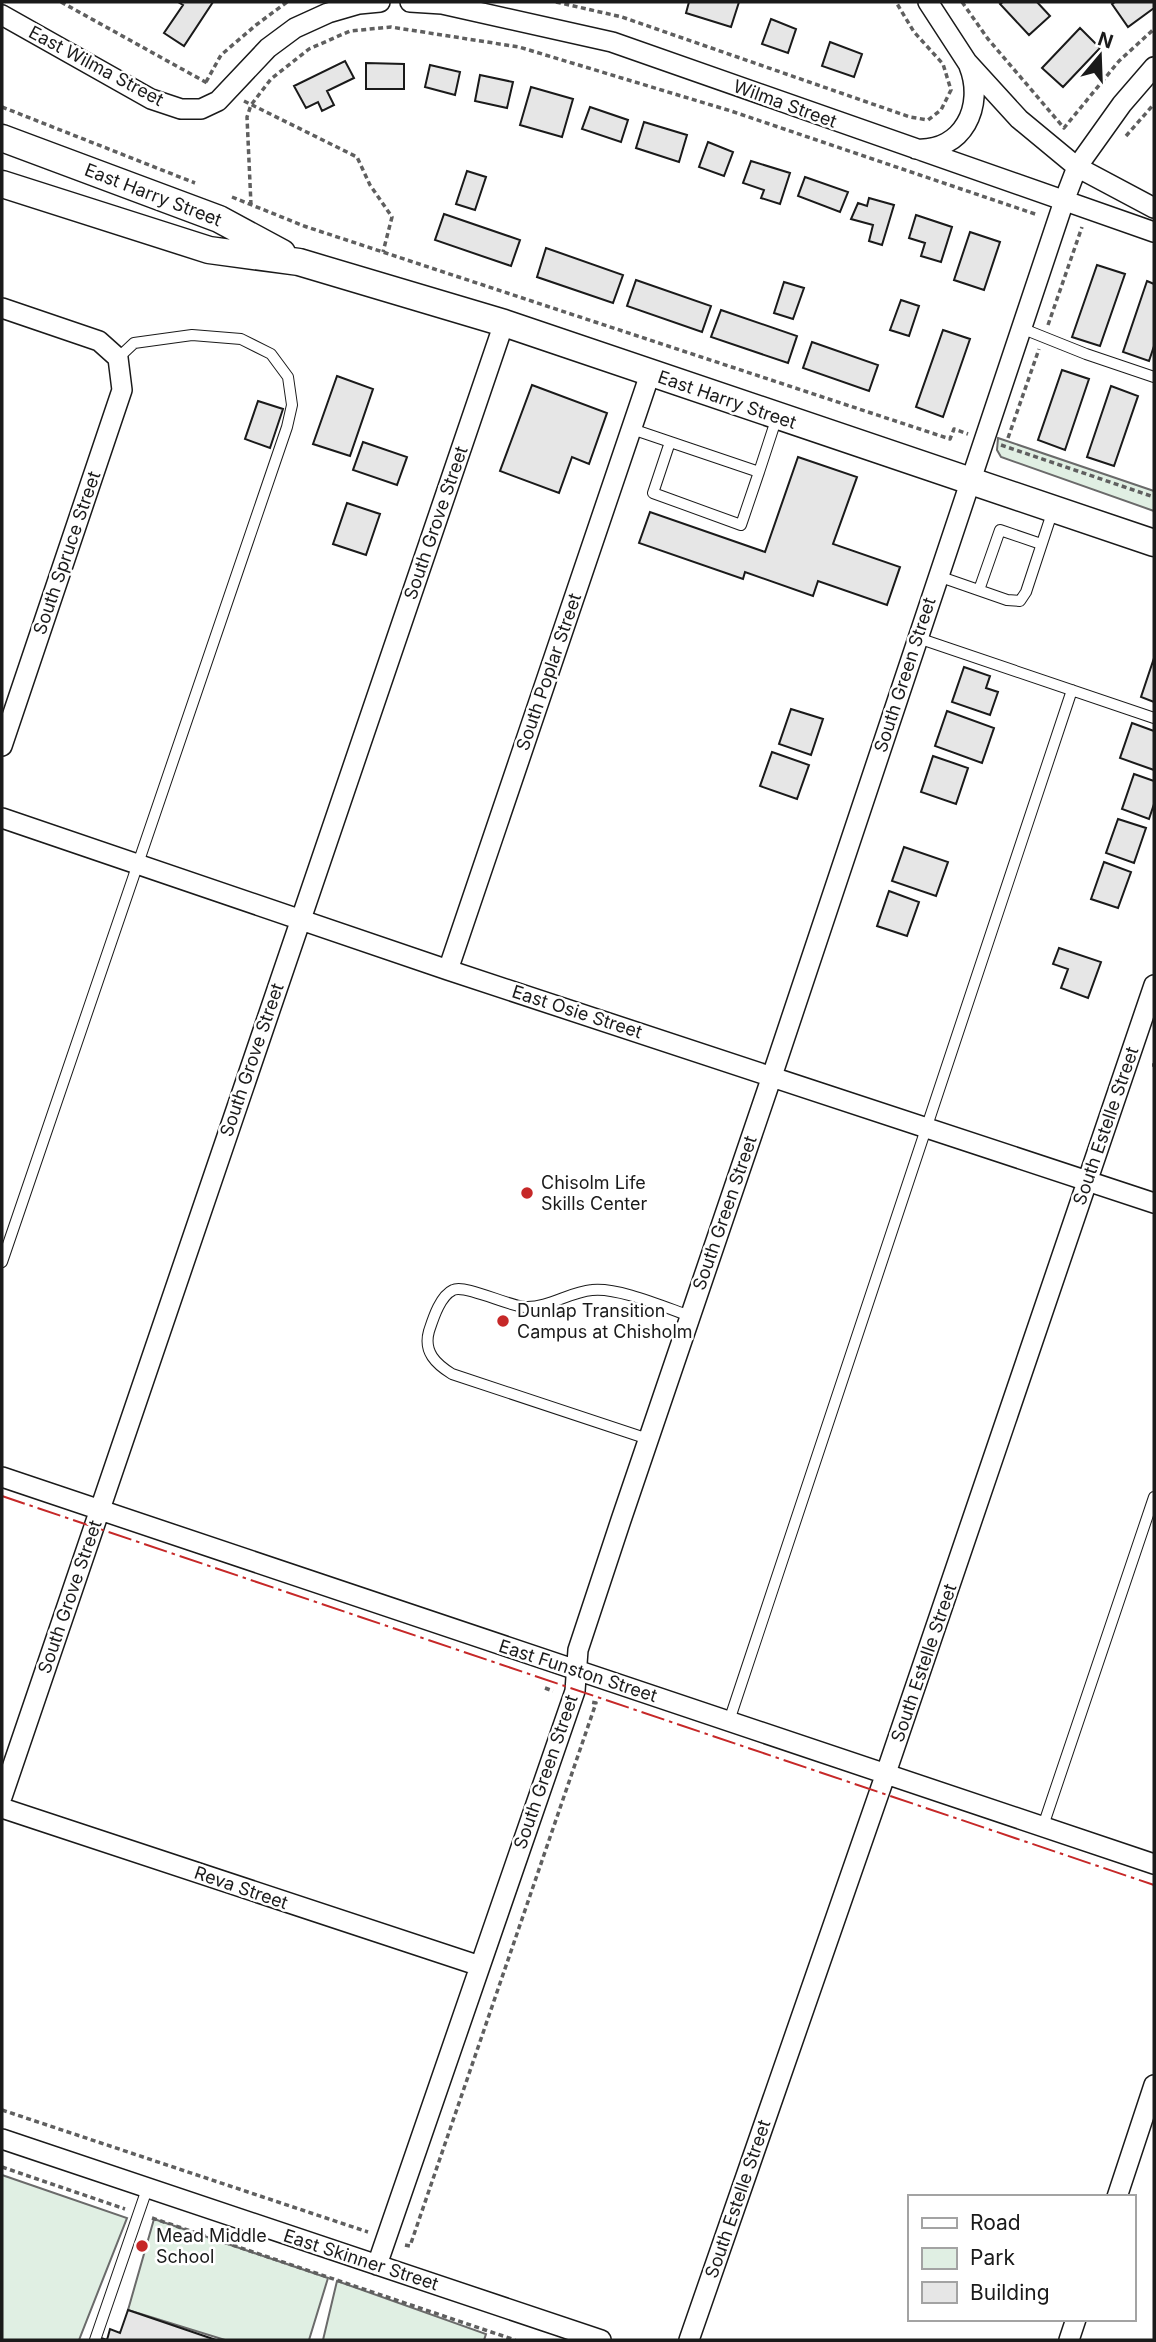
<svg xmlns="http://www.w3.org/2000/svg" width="1156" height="2342" font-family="Inter,sans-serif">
	<rect width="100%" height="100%" fill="#fff"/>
	<!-- green -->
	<path fill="#e0efe3" stroke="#6a6a6a" stroke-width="2" d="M998,438L1154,491V511L1001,457L997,450Z
		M2,2175L127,2218L79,2340H2Z
		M154,2219L328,2278L309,2340H225L128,2310Z
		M337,2281L486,2334L484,2340H323Z"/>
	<!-- building -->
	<path fill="#e6e6e6" stroke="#1a1a1a" stroke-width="2" d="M178,2H213L184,46L164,33L183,5Z
		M689,2H739L731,27L686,13Z
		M1003,2H1037L1050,16L1029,35L1000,4Z
		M1115,2H1154V8L1128,27L1112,4Z
		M771,19L796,29L788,53L762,44Z
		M1080,28L1100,48L1063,87L1042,68Z
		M830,42L862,54L854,77L822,66Z
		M345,61L354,78L327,91L334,105L322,111L318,102L306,108L294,86Z
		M366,63L404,64V89H366Z
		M430,65L460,72L455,95L425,87Z
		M480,75L513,82L507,108L475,101Z
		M531,87L573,99L562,137L520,125Z
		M590,107L628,120L621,142L582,129Z
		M644,122L687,135L679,162L636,148Z
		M708,142L733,152L724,176L699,167Z
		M751,161L790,173L780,204L761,198L764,190L743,183Z
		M467,171L486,177L475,210L456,204Z
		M805,177L848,192L840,212L798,196Z
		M869,198L894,205L882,245L869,241L873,225L851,219L858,203L867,206Z
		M444,214L520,240L511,266L435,240Z
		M916,215L952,227L941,262L921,256L925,243L909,238Z
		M970,232L1000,242L984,290L954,280Z
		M546,248L623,275L613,303L537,277Z
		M1097,265L1125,274L1100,346L1072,337Z
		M636,280L711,306L702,332L627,306Z
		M1147,281L1154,284V346L1149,361L1123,352Z
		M784,282L804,288L793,319L774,313Z
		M901,300L919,306L909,336L890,330Z
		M721,310L797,336L788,363L711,337Z
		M943,330L970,339L943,417L916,407Z
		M812,342L878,365L869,391L803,368Z
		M1062,370L1089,379L1065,450L1038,440Z
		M337,376L373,389L350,456L313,444Z
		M532,385L607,413L589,464L572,457L559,493L500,471Z
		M1111,386L1138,396L1114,466L1087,457Z
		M258,401L283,409L270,448L245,439Z
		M363,442L407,457L397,485L353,470Z
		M798,457L857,477L833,544L900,567L887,605L818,581L813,596L745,572L743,579L639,543L650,512L765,552Z
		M347,503L380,514L366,555L333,544Z
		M1154,658V702L1141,697Z
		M964,667L990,676L986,688L998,692L990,715L952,702Z
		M791,709L823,719L811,755L779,744Z
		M947,711L994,728L982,763L935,746Z
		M1132,723L1154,731V770L1120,758Z
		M772,752L809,765L797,799L760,786Z
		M933,756L968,768L956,804L921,792Z
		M1134,774L1154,781V804L1149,819L1122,809Z
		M1118,819L1146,828L1134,863L1106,853Z
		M904,847L948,862L936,896L892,881Z
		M1104,862L1131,872L1118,908L1091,899Z
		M889,891L919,902L907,936L877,926Z
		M1059,948L1101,962L1088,998L1061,988L1068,969L1053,964Z
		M128,2310L216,2340H97L98,2337L107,2340L110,2329L120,2333Z"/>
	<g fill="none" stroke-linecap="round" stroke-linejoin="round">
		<!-- service casing -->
		<g stroke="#1a1a1a" stroke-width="12">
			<path id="service" d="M1021,328L1086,354L1154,377
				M632,429L759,472L741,525L653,493L670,442
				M759,472L777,417
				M938,576L1007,600L1020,601L1026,592L1053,510
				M979,590L1000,530L1041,544
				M918,638L1154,718
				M2,1262L287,427L292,405L288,377L271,354L241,339L192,335L134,343L118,358
				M648,1439L452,1374C436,1364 423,1352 429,1331C433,1319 440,1296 453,1290C465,1284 508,1306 525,1307C549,1308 569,1292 592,1290C618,1287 664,1307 690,1316
				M729,1721L1072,690
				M1043,1826L1154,1497
				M95,2340L147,2189"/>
		</g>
		<!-- minor casing -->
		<g stroke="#1a1a1a" stroke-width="22">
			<path id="minor" d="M410,2L442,4L612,42L1154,232
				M928,2L967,62L1019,119L1077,167L1154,208
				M2,15L151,99L181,109H201L218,101L268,48L295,28L328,13L359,4L380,2
				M916,149C963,152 985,106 969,66
				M2,308L99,341L118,358L122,390L2,746
				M2,818L448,970L1154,1203
				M448,970L650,374
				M2,1477L1154,1864
				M2,1797L504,323
				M2,1808L480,1966
				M2,2139L601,2340
				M1117,2197L1154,2085
				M377,2265L575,1691L578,1650L621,1520L772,1076L1064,201L1077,167L1122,104L1154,67
				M689,2340L886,1773L1154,985
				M1069,2340L1076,2319"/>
		</g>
		<!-- secondary casing -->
		<g stroke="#1a1a1a" stroke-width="29">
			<path id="secondary" d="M2,138L219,219L282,253
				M2,184L209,250L299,262L504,323L1154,543"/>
		</g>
		<!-- path -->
		<path stroke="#5f5f5f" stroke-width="3.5" stroke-dasharray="5 3.5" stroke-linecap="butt" d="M61,2L209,84
			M556,2L622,17L910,117L928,120L941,110L951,90L943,64L914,32L896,2
			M962,2L988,39L1064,128L1119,61L1154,29
			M206,82L221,55L256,25L287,2
			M244,101L357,157L370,185L392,217L383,252
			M2,107L195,183
			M1126,136L1154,104
			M232,197L304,226L950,439L954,429L968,434
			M251,205L247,117L251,105L271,79L309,49L350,31L391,27L519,47L731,111L1038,215
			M1048,325L1082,227
			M1008,438L1039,349
			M1001,445L1154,497
			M1152,1065H1154
			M545,1688L553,1691
			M2,2110L368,2232
			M2,2167L125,2209
			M152,2218L515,2340
			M405,2245L410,2246L596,1703L591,1702"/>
		<!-- service -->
		<use href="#service" stroke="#fff" stroke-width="10"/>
		<!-- minor -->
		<use href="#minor" stroke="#fff" stroke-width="19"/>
		<!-- secondary -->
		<use href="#secondary" stroke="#fff" stroke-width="26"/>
		<!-- power -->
		<path stroke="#c62828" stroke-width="2" stroke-dasharray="24 5 3.5 5" stroke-linecap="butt" d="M2,1496L1154,1885"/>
	</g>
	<!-- markers -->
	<g fill="#c62828" stroke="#fff" stroke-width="2.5">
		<circle cx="527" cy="1193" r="7"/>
		<circle cx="503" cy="1321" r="7"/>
		<circle cx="142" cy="2246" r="7"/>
	</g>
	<g text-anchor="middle" stroke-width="5" stroke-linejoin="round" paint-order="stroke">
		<!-- street labels -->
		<g font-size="18" fill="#1a1a1a" stroke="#fff">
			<text transform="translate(96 66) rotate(28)" y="6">East Wilma Street</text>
			<text transform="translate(785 104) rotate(20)" y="6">Wilma Street</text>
			<text transform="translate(153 195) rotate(21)" y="6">East Harry Street</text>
			<text transform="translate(727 400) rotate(19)" y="6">East Harry Street</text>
			<text transform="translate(436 523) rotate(-71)" y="6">South Grove Street</text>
			<text transform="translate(67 553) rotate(-71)" y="6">South Spruce Street</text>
			<text transform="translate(549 672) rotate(-71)" y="6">South Poplar Street</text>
			<text transform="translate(905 675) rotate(-72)" y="6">South Green Street</text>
			<text transform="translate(577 1012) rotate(18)" y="6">East Osie Street</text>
			<text transform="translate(252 1060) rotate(-71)" y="6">South Grove Street</text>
			<text transform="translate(1106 1126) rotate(-71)" y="6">South Estelle Street</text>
			<text transform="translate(725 1213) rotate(-71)" y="6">South Green Street</text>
			<text transform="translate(70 1597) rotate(-71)" y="6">South Grove Street</text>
			<text transform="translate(924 1663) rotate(-71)" y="6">South Estelle Street</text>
			<text transform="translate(578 1671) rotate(18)" y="6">East Funston Street</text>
			<text transform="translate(546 1772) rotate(-71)" y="6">South Green Street</text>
			<text transform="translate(241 1888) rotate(19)" y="6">Reva Street</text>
			<text transform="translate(738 2199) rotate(-71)" y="6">South Estelle Street</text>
			<text transform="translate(361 2260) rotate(18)" y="6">East Skinner Street</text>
		</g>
		<!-- poi labels -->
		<g font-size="18" fill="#1a1a1a" stroke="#fff" text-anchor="start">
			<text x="541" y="1189">Chisolm Life<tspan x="541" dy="21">Skills Center</tspan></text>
			<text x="517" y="1317">Dunlap Transition<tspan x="517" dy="21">Campus at Chisholm</tspan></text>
			<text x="156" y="2242">Mead Middle<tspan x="156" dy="21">School</tspan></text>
		</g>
	</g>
	<!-- border -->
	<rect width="1156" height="2342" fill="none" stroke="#1a1a1a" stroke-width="7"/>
	<!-- legend -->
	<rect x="908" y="2195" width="228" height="126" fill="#ffffff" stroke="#a3a3a3" stroke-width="2"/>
	<rect x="922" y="2218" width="35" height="10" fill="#ffffff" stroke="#a3a3a3" stroke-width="2"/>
	<text x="970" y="2230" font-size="21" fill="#1a1a1a">Road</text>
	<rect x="922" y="2248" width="35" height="21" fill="#e0efe3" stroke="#a3a3a3" stroke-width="2"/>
	<text x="970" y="2265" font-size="21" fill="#1a1a1a">Park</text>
	<rect x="922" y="2282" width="35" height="21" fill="#e6e6e6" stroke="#a3a3a3" stroke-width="2"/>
	<text x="970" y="2300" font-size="21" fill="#1a1a1a">Building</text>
	<!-- north arrow -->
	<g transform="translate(1100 56) rotate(19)" stroke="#ffffff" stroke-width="5" paint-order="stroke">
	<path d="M0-5L12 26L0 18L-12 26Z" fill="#1a1a1a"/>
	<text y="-10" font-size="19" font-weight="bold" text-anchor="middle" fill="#1a1a1a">N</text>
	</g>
</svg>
